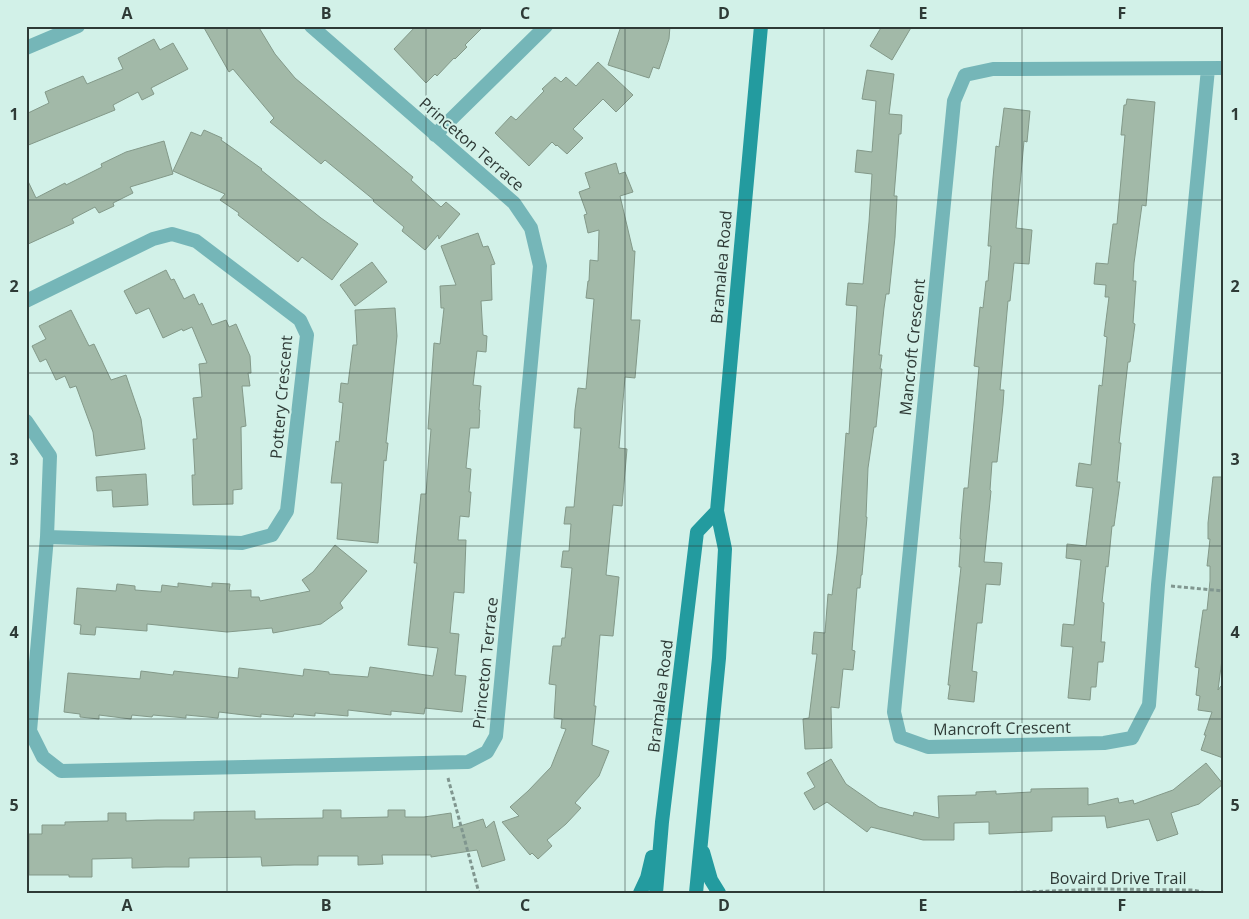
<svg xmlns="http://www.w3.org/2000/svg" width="1249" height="919" font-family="'Open Sans',sans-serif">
	<rect width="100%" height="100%" fill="#d2f1e8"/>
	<!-- building -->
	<path fill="#a2b9a8" stroke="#839989" d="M203,26H258L275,54L295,78L413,177L411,180L441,207L446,202L460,214L439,239L438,235L425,250L402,231L404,227L373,201L374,200L325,160L321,164L270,122L274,118L233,69L229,72Z
		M416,26H484L465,45L467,47L455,59L454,58L437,76L435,74L426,83L394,49Z
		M621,26H670L669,39L659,69L653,67L649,78L608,65Z
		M882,26H912L892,60L870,46Z
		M154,39L160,50L173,43L188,69L151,88L154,94L142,100L138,92L113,105L115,110L26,146V114L49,103L45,92L83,76L87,84L123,69L118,58Z
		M598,62L633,95L616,112L603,99L573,129L583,138L567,154L557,145L556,146L552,142L529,166L495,133L511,116L516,120L544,91L542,89L555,77L561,82L566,77L576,86Z
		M867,70L894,74L889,114L902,115L901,134H899L894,196H897L895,237L889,294H886L884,308L879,355H882L880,369H882L876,427H874L868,468L866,517H867L862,575H861L860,588H857L852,650L855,651L853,670L843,669L839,708L831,707L832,748L805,749L803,719L809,718L817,654H812L814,632L825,633L828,594L832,595L837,554L846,433L849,434L857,306L846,305L848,283L863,284L869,222L872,174L855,172L857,150L872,152L876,101L862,99Z
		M1127,99L1155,102L1146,206L1142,205L1134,263L1133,281H1136L1133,323L1135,324L1130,362H1128L1119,443H1121L1117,482H1120L1114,526H1112L1108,567L1106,566L1102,602L1104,603L1101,642H1105L1103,662H1098L1096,687H1091L1090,700L1068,698L1073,647L1061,646L1063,624L1074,625L1081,560L1066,558L1067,544L1086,546L1093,488L1076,486L1079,463L1091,465L1099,385L1102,386L1107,337L1104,336L1109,297H1105L1106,285L1094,284L1096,263L1108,264L1113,224H1117L1125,135H1121L1124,105H1126Z
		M1004,108L1030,111L1027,142L1024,141L1016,228L1032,230L1029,264L1014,263L1010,301H1008L1000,390H1004L1003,405L997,462H992L990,490L991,491L984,562L1002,563L1000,585L986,584L982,623H977L972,671L977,672L974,702L948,699L950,685H948L961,567H959L961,539H960L961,523L964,488H968L979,367L974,366L980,307L983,308L986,281H988L991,246H988L993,178L996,146L999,147Z
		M204,130L222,138L221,140L262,169L261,170L321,218L358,244L332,280L302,257L298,262L238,215L239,213L220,200L225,194L173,171L191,132L201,136Z
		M164,141L173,174L130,187L133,193L113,203L114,206L99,213L95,207L72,219L74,223L26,245V177L36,198L65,183L66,185L102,167L101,164L126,152Z
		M616,163L619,174L625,172L633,192L620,196L633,251H635L631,320H640L635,378L625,377L619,448L627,449L622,506L613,505L606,575L619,577L613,636L600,635L594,706H596L592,745L609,751L599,776L575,803L581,808L566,824L547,840L552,846L538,859L532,853L530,855L502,822L519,816L510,807L528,791L551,767L566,729L561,728L562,719L554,718L556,685L549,684L553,646H561L562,638H565L572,568L561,567L563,551H569L571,524H564L566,507H574L581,428H574L575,410L578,388L586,389L594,299L586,298L588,281H589L590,260L598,261L599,230L588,233L584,215L587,214L579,192L590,188L585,173Z
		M478,233L483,247L488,246L495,264L491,265L492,300L481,301L483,335L487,336L486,352L477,351L473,385L481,386L479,410H480L479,428H470L466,468L471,469L469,492H471L469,517L460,516L458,540H466L464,593L454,592L450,633L459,634L455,675L466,676L462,712L425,708L424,714L391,711V715L348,710V716L315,713V716L294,714L293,717L261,714V717L219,712L218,718L186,715V718L153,715L152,717L132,715L131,719L99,715V719L80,717V714L64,712L68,673L140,679L141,671L173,675L174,671L238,678L239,668L303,676L304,669L329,672V674L368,677L370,667L433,676L438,648L408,645L417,563H414L418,524L421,494H426L431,429H428L434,343L440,344L444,308H441L440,286L456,285L441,246Z
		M372,262L387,282L355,306L340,285Z
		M166,270L171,280L174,279L184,299L194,294L199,305L202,303L212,325L226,320L229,327L236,324L250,356L251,373H248L250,386H242L246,426L241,427L242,489L233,490V504L193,505L192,475H195L193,439H197L193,398L202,397L199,364L207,363L192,327L183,331L182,329L163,338L149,308L136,314L124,291Z
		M395,308L397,336L386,443H388L386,461L384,460L378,543L337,539L342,483H331L336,441L339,442L343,403L339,402L341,383L348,384L353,345H357L355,310Z
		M71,310L89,346L94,344L111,380L126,375L141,419L145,449L96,456L93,432L76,386L70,388L65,376L56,380L46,359L40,362L32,346L46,339L39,326Z
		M146,474L148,505L113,507L112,490L97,491L96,477Z
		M1213,477H1223V652L1218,690L1221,686H1223V758L1201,750L1206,735H1204L1212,712L1198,710L1200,696L1196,695L1199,668L1195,667L1203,610H1207L1210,581V566H1207L1210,539H1208V523Z
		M335,545L367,571L340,603L343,608L321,624L273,633L272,628L227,632L147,624V631L96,627L95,635L80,634L81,625L74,624L77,588L116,591L117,584L135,586V590L161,592L162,585L178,587V583L212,587V583L230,584L229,591L251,590V597H259L260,601L310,591L302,580L313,572Z
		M831,759L846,784L879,807L913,816L914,812L939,818L938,796L976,795V792L996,791V794L1031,792V789L1088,788V805L1118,798L1119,803L1133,800L1134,804L1173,790L1206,763L1223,784L1199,804L1171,813L1178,834L1157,841L1149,819L1107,828L1105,816L1052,817V831L989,834V822L954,823V840H923L871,827L867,832L827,802L814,810L804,793L815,787L807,773Z
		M323,810H341V818L388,817V810H405V817H424L451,813L453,828L483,819L486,828L494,821L505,860L482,867L477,850L431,857V855H382L383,864L358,865V856H318V865H294L262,866L261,857L189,858V867H165L132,868V858L92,859V877H69V875H29V834H42V825H65V822L108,821V813H126V821L157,820H194V812L255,811V819L323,818Z"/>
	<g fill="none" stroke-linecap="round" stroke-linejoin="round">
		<!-- path -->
		<path stroke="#80968f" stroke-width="3" stroke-dasharray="4 2.5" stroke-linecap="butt" d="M1171,586L1223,591
			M448,778L479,893
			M1000,893L1100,889L1193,890L1206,893"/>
		<!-- minor -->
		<path stroke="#75b6b8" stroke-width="14" d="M26,48L78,26
			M1208,69L1158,585L1149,705L1132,738L1104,743L928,747L900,737L894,712L954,101L965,75L993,69L1223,68
			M435,135L546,26
			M26,301L153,239L172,234L196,241L300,320L307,335L287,511L272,535L242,543L47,537
			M26,421L50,456L47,537L30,731L43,757L61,771L468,762L487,752L496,736L540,266L531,228L514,203L311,26"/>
		<!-- secondary -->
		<path stroke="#239b9f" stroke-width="14" d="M703,852L711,880L719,893
			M640,893L647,878L652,857
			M656,893L662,822L697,532L717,511
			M696,893L719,658L725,549L717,511L761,26"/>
	</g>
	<!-- grid -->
	<path fill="none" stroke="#2e3a36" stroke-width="1" stroke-opacity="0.55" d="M227,26V893M426,26V893M625,26V893M824,26V893M1022,26V893M26,200H1223M26,373H1223M26,546H1223M26,719H1223"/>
	<g text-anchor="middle" stroke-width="4" stroke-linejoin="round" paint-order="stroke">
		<!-- street labels -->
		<g font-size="16" fill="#2e3a36" stroke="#d2f1e8">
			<text transform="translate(472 144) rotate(41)" y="6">Princeton Terrace</text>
			<text transform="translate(721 267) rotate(-85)" y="6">Bramalea Road</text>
			<text transform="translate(912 347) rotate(-84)" y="6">Mancroft Crescent</text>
			<text transform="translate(281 397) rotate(-85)" y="6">Pottery Crescent</text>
			<text transform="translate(485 663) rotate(-84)" y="6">Princeton Terrace</text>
			<text transform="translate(660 696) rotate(-83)" y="6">Bramalea Road</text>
			<text transform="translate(1002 728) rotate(-1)" y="6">Mancroft Crescent</text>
			<text x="1118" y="884">Bovaird Drive Trail</text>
		</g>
	</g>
	<!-- border -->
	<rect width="1249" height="919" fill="none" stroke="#d2f1e8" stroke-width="55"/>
	<rect x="28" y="28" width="1194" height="864" fill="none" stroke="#2e3a36" stroke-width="2"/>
	<g font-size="16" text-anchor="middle" font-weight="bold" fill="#2e3a36">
		<text x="127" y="19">A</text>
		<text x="326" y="19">B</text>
		<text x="525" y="19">C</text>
		<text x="724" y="19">D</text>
		<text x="923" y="19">E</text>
		<text x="1122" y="19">F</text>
		<text x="14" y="120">1</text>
		<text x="1235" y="120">1</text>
		<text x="14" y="292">2</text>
		<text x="1235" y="292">2</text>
		<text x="14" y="465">3</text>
		<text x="1235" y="465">3</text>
		<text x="14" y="638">4</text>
		<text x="1235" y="638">4</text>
		<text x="14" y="811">5</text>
		<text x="1235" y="811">5</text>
		<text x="127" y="911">A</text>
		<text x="326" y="911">B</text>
		<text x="525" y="911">C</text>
		<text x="724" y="911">D</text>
		<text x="923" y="911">E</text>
		<text x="1122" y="911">F</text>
	</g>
</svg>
